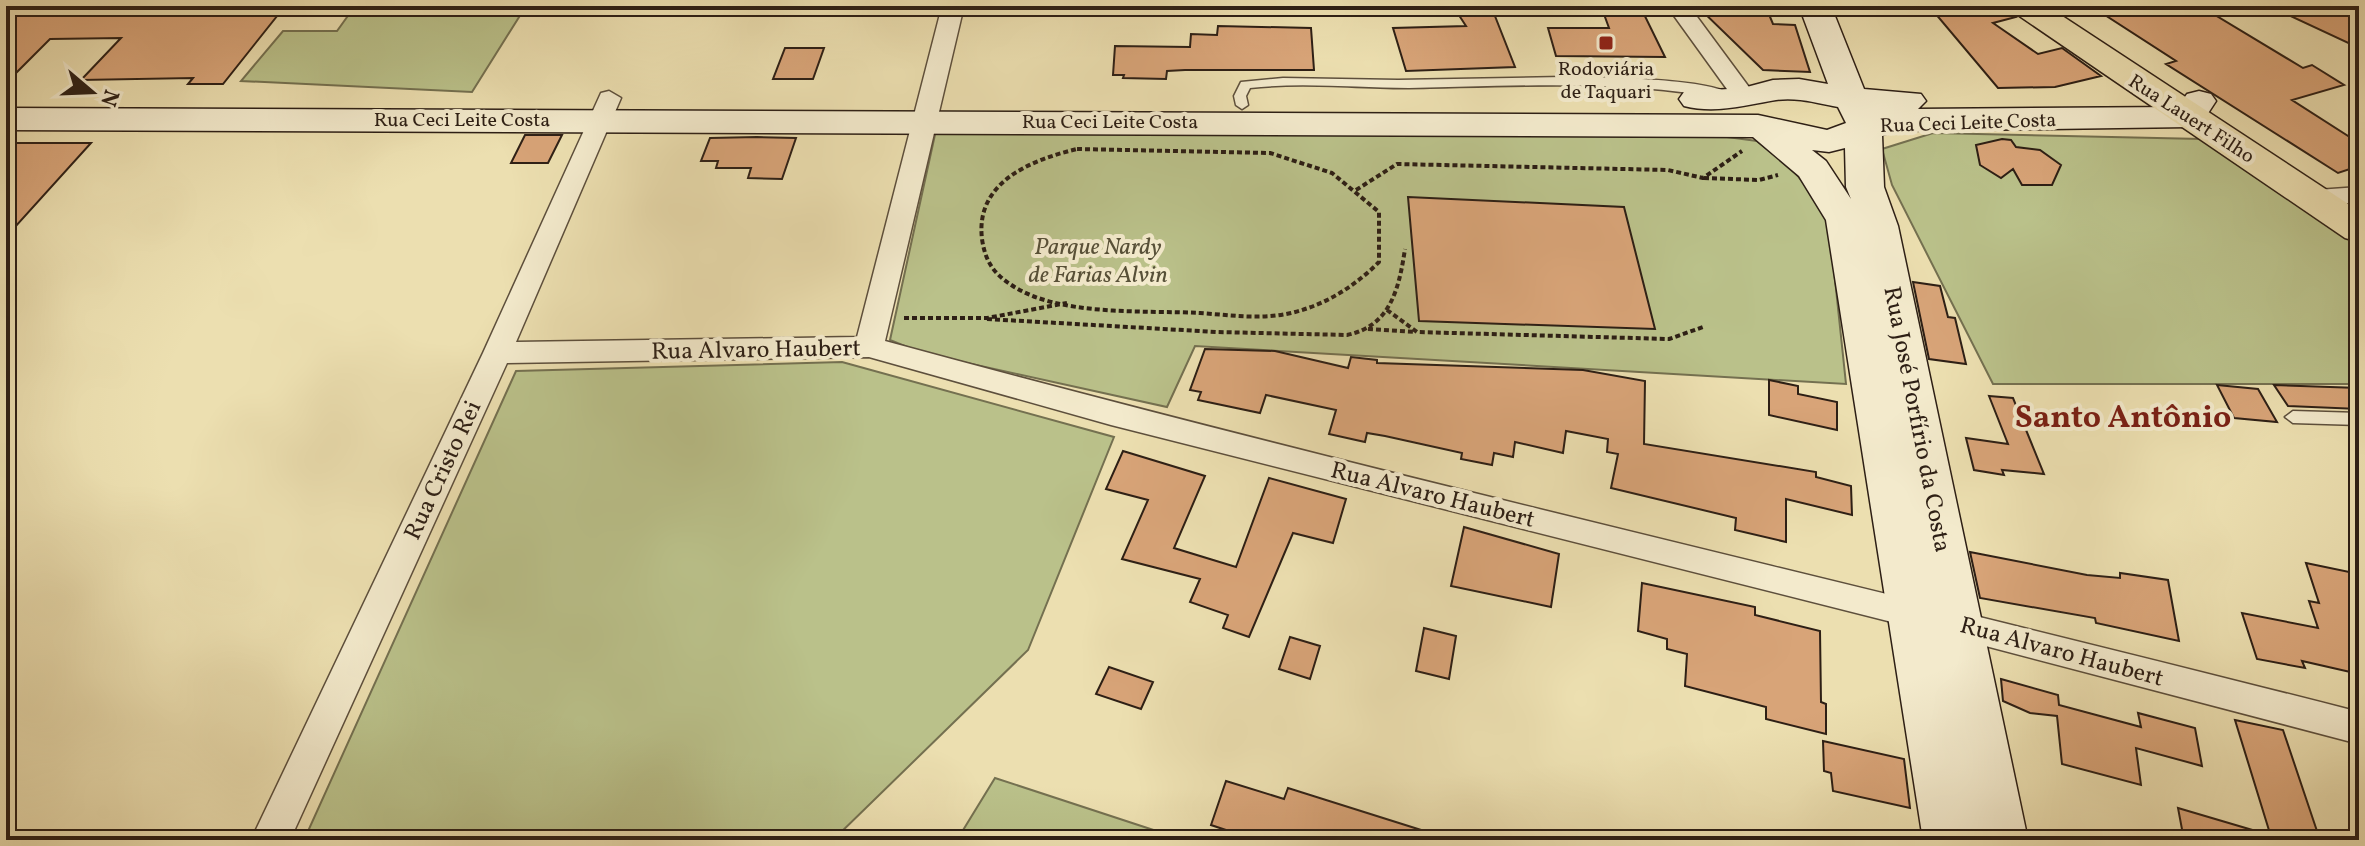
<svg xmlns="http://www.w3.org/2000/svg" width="2365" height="846" font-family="Vollkorn,serif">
	<rect width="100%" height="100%" fill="#ecdfb0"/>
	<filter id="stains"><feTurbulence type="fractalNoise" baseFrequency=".0025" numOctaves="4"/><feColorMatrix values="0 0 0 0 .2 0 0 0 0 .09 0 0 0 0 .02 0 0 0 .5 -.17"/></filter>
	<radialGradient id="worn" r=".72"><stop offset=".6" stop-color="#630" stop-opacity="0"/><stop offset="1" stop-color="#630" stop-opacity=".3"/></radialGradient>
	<!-- green -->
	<path fill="#bac18a" stroke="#747050" stroke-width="2" d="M355,6H526L472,92L241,81L283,31H337Z
		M936,130L1697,133L1757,141L1793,170L1828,213L1846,384L1195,346L1167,407L922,353L890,340Z
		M1933,133L2202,139L2359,246V384H1993L1892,185L1882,149Z
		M842,362L1114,437L1028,650L833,840H304L516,371Z
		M995,778L1184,840H957Z"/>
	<!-- building -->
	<path fill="#d8a478" stroke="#2d1f15" stroke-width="2" d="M13,6H285L223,84H188L193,78L81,80L121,38L50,39L6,83V13Z
		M1453,6H1491L1515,67L1406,71L1393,28L1466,26Z
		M1601,6H1640L1665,57L1556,56L1548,28H1609Z
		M1929,6H2007L2016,17L1993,23L2038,54L2062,48L2101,76L2055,87L1998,88Z
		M2091,6H2200L2303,68L2312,65L2344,85L2292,100L2359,143V166L2338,173L2166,64L2176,61Z
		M2269,6H2359V48Z
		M1699,8L1768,12L1773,24L1795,25L1810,72L1763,70Z
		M1218,26L1311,28L1314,70H1185L1167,71L1166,79L1123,78L1124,75H1113L1115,46L1190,47L1191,34L1217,35Z
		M785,48H824L813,79H773Z
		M525,135H562L548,163H511Z
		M710,138L757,137L796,138L782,179L748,178L751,168H716L718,161H701Z
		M2002,139L2011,140L2016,147L2040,150L2061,165L2052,185H2022L2013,169L2001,178L1980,165L1976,145Z
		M6,143H91L6,237Z
		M1408,197L1624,207L1655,329L1419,321Z
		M1913,282L1940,286L1948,317L1955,318L1966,364L1929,359Z
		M1205,349L1275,351L1348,368L1351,357L1377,360V363L1583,370L1645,381L1644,444L1816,472V477L1851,486L1852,515L1786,499V542L1735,530L1736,518L1611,488L1618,454L1607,452L1608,439L1566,431L1563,453L1515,442L1513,457L1494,453L1492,465L1461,459L1462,453L1385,436L1367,433L1365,442L1329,434L1336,410L1266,395L1260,413L1198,400L1201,392L1190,390Z
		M1769,380L1798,386V394L1837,402V430L1769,415Z
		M2217,385L2258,389L2277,422L2234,418Z
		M2274,385L2359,388V409L2288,406Z
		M1989,396L2013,398L2044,474L2002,470L2004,475L1974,470L1966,438L2008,444Z
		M1123,451L1205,476L1174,548L1236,567L1269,478L1346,499L1333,543L1293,533L1249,637L1223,628L1228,615L1190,602L1200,579L1122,559L1148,500L1106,489Z
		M1464,527L1559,554L1551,607L1451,586Z
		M1970,552L2087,575L2120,578V573L2168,580L2179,641L2096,623L2095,618L1980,598Z
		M2306,563L2359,574V674L2302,661L2305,668L2257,659L2242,613L2318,628L2309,601L2319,603Z
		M1642,583L1755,607V615L1820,631L1821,702L1826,704V734L1766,719V707L1685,686L1687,654L1667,649V639L1638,631Z
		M1424,628L1456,636L1449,679L1416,671Z
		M1290,637L1320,646L1310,679L1279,669Z
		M1109,667L1153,682L1141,709L1096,694Z
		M2001,679L2058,695L2059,705L2141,727L2138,713L2195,728L2202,766L2136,748L2141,785L2062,764L2057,716L2030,713L2003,701Z
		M2235,720L2283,730L2320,840H2272Z
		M1823,741L1904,759L1910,808L1833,791L1831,773L1824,771Z
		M1226,781L1284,799L1288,788L1437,835L1436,840H1256L1211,825Z
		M2178,808L2266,834L2265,840H2184Z"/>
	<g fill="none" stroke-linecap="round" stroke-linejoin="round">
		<!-- lane casing -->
		<g stroke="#5d4f3c" stroke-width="3">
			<path id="lane" d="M1563,77C1597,77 1709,78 1733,95L1727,99C1621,79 1516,86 1409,88C1356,88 1303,82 1250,88L1246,96L1248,105L1242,109L1236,105L1234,96L1241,82L1283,78L1398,80Z
				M2293,411L2359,413V425L2293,423L2285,417Z"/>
		</g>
		<!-- street casing -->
		<g stroke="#5d4f3c" stroke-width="3">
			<path id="street" d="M942,6H964L885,341C1373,474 1868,586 2359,712V744L1959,639L1111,425L869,357L507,363L290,840H251L483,353L601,93L609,91L621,98L516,342L857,337Z
				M1667,6H1689L1757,98L1753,103H1737Z
				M2359,187V203H2303L2299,197L2303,191Z"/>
		</g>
		<!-- secondary casing -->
		<g stroke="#2d1f15" stroke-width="3">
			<path id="secondary" d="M1799,6H1831L1864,89L1921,94L1926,101L1918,109L2178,107L2187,94L2199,91L2211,94L2216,101L2201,124L2189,127L1895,131L1882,135L1884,187L1898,226L2028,840H1923L1826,220L1799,176L1753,137L6,130V108L1758,115L1827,130L1846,123L1838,107C1817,103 1797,97 1776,100C1745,105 1716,114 1684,106L1679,99L1684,92L1743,88L1773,80L1799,79L1828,84ZM1845,148L1846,187L1851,199L1826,161L1812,150L1829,152Z"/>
		</g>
		<!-- primary casing -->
		<g stroke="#2d1f15" stroke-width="3">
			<path id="primary" d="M2010,6H2047L2359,211V242L2345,238L2015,13Z"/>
		</g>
		<!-- path -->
		<path stroke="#2d1f15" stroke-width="4" stroke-dasharray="5 3" stroke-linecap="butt" d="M1077,149L1270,153L1332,173L1379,212V262C1354,287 1325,305 1291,313C1260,320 1231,315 1200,313C1144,310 1057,317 1010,284C993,273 985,260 982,239C975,182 1031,160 1077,149Z
			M1704,178L1759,180L1778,175
			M1356,190L1397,164L1668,170L1703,178L1742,151
			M1387,310L1417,332L1669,339L1703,327
			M904,318H987L1067,303
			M987,319L1217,332L1347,335C1391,326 1399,288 1405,249
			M1368,329L1416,332"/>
		<!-- lane -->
		<use href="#lane" fill="#f3eacc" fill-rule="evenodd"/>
		<!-- street -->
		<use href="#street" fill="#f3eacc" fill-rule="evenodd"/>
		<!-- secondary -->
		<use href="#secondary" fill="#f3eacc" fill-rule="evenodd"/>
		<!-- primary -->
		<use href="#primary" fill="#ecdfb0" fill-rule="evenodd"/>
	</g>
	<!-- markers -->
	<rect fill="#8f2418" stroke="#f3eacc" stroke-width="3" x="1598" y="35" width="16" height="16" rx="4"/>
	<g text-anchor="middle" stroke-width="8" stroke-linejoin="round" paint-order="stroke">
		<!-- far-poi labels -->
		<g font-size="20" fill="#2d1f15" stroke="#f3eacc">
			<text x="1606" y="75">Rodoviária<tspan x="1606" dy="23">de Taquari</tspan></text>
		</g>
		<!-- far-street labels -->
		<g font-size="20" fill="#2d1f15" stroke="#f3eacc">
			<text transform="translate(2192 118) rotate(33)" y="7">Rua Lauert Filho</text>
			<text x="462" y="126">Rua Ceci Leite Costa</text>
			<text x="1110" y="128">Rua Ceci Leite Costa</text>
			<text transform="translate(1968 122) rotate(-2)" y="7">Rua Ceci Leite Costa</text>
		</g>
		<!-- park labels -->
		<g font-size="24" font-style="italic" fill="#575038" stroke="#f3eacc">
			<text x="1098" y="254">Parque Nardy<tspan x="1098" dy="28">de Farias Alvin</tspan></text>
		</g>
		<!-- street labels -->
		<g font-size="24" fill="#2d1f15" stroke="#f3eacc">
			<text transform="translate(756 349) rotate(-1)" y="8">Rua Alvaro Haubert</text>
			<text transform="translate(1918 419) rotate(79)" y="8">Rua José Porfírio da Costa</text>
			<text transform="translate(442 470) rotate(-65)" y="8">Rua Cristo Rei</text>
			<text transform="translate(1433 494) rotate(14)" y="8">Rua Alvaro Haubert</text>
			<text transform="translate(2062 651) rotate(15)" y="8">Rua Alvaro Haubert</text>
		</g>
		<!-- district labels -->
		<g font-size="32" font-weight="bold" fill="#7a1f14" stroke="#f3eacc">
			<text x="2123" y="427">Santo Antônio</text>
		</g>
	</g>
	<!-- margin -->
	<rect width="2365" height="846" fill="none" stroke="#ecdfb0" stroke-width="32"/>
	<rect x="8" y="8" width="2349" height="830" fill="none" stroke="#2d1f15" stroke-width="4"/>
	<rect x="16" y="16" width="2333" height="814" fill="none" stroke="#2d1f15" stroke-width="2"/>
	<!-- north arrow -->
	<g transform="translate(92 92) rotate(109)" stroke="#f3eacc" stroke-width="6" paint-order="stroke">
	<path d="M0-6L14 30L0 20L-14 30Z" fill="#2d1f15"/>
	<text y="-12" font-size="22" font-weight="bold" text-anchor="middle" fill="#2d1f15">N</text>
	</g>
	<rect width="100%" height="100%" filter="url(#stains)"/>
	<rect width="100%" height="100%" fill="url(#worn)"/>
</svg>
